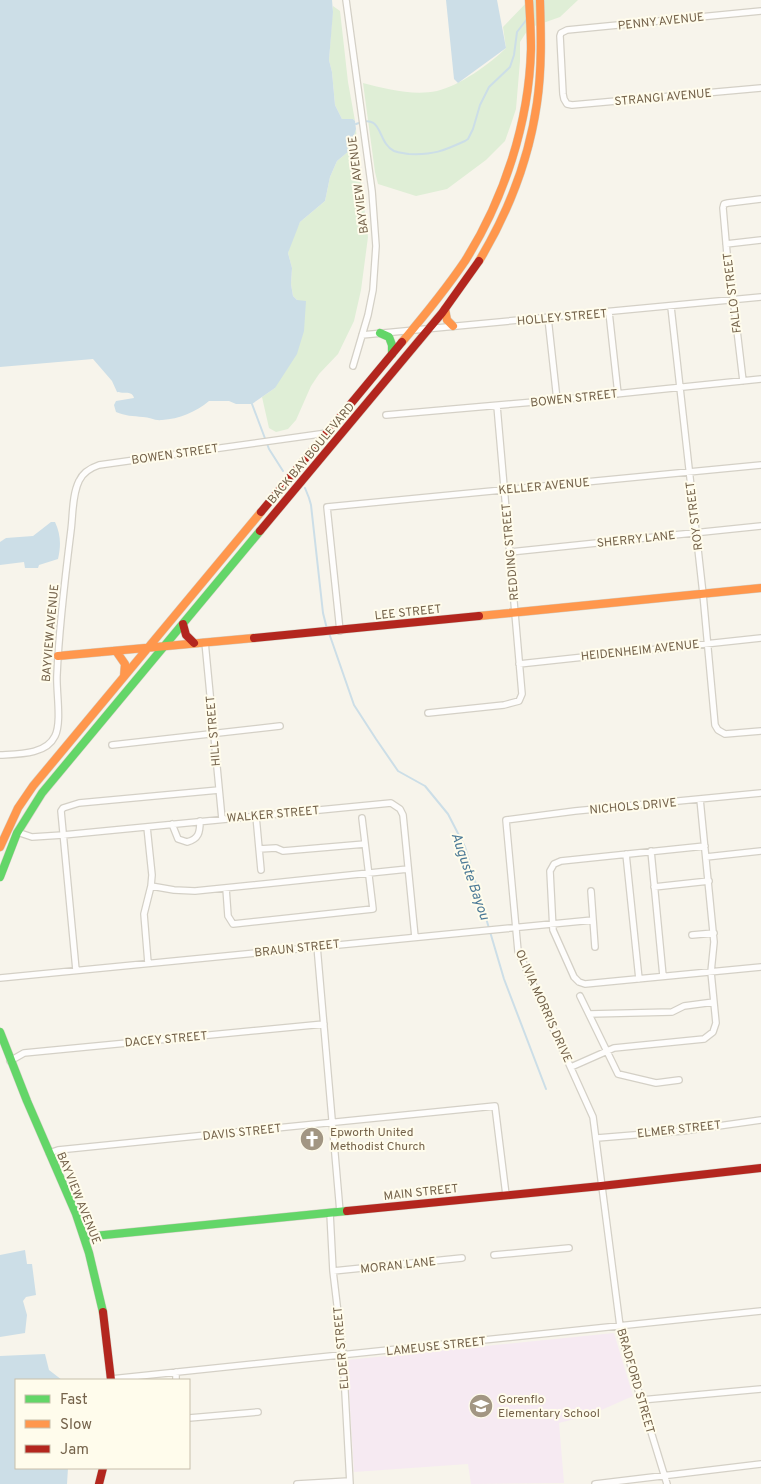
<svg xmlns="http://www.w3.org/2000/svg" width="761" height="1484" font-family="Overpass,sans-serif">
	<rect width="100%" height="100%" fill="#f7f4eb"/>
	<!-- education -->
	<path fill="#f6eaf2" d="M614,1333L633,1396L590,1415L559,1423L564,1483L471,1484L468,1464L354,1472L347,1360Z"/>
	<!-- green -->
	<path fill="#dfeed6" d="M529,0H578L560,17L529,28L520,42V61L516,109L511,124L505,141L486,160L447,189L416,196L378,184L375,172L363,83C386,89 413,96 437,91C459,86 490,64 506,48L503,27Z
		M333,6L340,11L348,82L355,121L353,119H342L335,105L332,72L329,60Z
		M356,129L358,161L368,237L361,290L354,321L338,354L319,374L311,386L296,420L288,429L276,432L269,428L262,397L275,388L297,300L293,296L291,284L292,268L288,253L292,238L300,222L325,201L330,177L337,161L349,151Z"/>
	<!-- water -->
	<path fill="#ccdee7" d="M0,0H332L333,12L329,60L332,72L335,105L342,119H353L355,121L356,129L349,151L337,161L330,177L325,201L300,222L288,253L292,268L291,284L293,296L297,300L306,301L304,331L297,354L275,388L252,404H236L229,401H209C196,412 179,419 162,420C155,421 149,417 143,417C133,416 125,416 116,412L114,405L116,401L134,398C132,390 124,394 117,392L112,381L93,359L0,367Z
		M446,0H497L506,48L458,83L454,79Z
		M51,522H55C61,535 61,546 58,559L39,565L38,568H25L24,562L0,565V542L6,538L33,536Z
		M25,1250L27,1264H32L36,1295L26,1297L23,1301L27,1315L25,1333L0,1337V1255Z
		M45,1354L49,1370L62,1380H16V1468H68L67,1484H0V1356Z"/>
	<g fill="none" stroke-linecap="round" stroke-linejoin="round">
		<!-- stream -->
		<path stroke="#ccdee7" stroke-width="2" d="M356,124C384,112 376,142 394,151C399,153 404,153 409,154C434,155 443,151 465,141L468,139L473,129L480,105L489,87L510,67L514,55L517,32L527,19
			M252,404L269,449L283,471
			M305,488L309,498L311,505L323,613L327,629
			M329,633L354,705L376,739L398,771L425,786L448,814L465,847L504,979L546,1089"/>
		<!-- street casing -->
		<g stroke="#d4d0c6" stroke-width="8">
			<path id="street" d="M346,0L372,191L376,246L373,290L368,315L353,366
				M761,11L567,30L561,33L560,36L563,94L564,99L567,104L572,105L761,88
				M726,244L761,240
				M671,307L703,594L715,725L718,730L725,734L761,731
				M609,312L618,394
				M548,318L557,400
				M362,335L761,297
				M743,381L730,271L728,265L723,208L724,204L728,203L761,199
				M386,415L557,400L761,379
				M510,552L761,526
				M340,631L327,507L761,465
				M205,642L222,819
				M519,664L761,638
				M428,713L504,705L519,701L522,694L497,406
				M112,745L280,726
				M0,755C18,754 46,755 55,736C62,722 56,691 57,675C59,627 65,578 71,530C73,515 72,495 79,481C83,472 90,468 99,465L327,433
				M256,816L261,870
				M172,824L178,839L187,842C199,839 200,832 200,821
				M147,827L152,875L151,886L144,914L148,963
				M17,832L32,837L63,835L391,803L400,809L403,815L415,937
				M705,846L561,861L554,864L550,871L553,930L574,977L579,982L585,984L761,967
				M259,849L276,848L283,851L365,844
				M651,851L663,976
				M626,854L639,979
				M706,857L761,851
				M151,886L174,890L195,891L408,869
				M654,887L709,881
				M226,888L228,916L233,924L373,909L362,818
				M591,891L595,947
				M692,935L714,933
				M317,946L340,1212
				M76,970L61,811L63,808L79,803L219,790
				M0,978L593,920
				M580,996L618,1074L656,1083L679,1080
				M589,1014L672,1012L684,1006L714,1002
				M10,1061L24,1053L324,1024
				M571,1067L614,1048L704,1039L713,1032L716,1023L711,972L714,942L700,799
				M597,1138L683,1131L761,1120
				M49,1153L58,1150L495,1106L506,1195
				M330,1213L333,1271L343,1355L350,1484
				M494,1255L569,1248
				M333,1271L462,1258
				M176,1372V1380
				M111,1379L761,1311
				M641,1400L761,1389
				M189,1418L258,1412
				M297,1484L349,1481
				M595,1484L761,1464
				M667,1484L621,1334L593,1117L518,951L506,820L575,811L761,793"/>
		</g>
		<!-- fast casing -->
		<g stroke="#d4d0c6" stroke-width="9">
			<path id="fast" d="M380,333L389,337L392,345V354
				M0,877L17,833L42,793L260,531
				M0,1032L27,1101L76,1214L89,1253L103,1312
				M84,1237L347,1211"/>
		</g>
		<!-- slow casing -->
		<g stroke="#d4d0c6" stroke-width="9">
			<path id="slow" d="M479,261C508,213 529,159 537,103C542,69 541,34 540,0
				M445,309L447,320L453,326
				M402,342C424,316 446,289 465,261C504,199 529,123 531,49C531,33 530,16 529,0
				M479,616L761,588
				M116,651L125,664L124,676
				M58,656L254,638
				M0,847L18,808L33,786L261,512"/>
		</g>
		<!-- jam casing -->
		<g stroke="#d4d0c6" stroke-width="9">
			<path id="jam" d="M261,512L402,342
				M260,531L442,313L479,261
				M183,624L186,635L194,643
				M254,638L479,616
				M347,1211L601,1186L761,1168
				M103,1312L111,1380
				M99,1484L103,1468"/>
		</g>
		<!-- street -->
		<use href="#street" stroke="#fefdfc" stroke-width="5.5"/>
		<!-- fast -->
		<use href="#fast" stroke="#63d668" stroke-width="8"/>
		<!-- slow -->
		<use href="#slow" stroke="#ff974d" stroke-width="8"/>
		<!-- jam -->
		<use href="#jam" stroke="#b3261e" stroke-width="8"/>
	</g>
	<!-- icons -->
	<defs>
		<g id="church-disc" transform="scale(1.25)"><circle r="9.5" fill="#a29683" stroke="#fffcec"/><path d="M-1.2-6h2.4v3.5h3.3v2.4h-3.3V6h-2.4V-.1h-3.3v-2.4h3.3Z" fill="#fff"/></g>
		<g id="school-disc" transform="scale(1.25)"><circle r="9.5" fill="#a29683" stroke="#fffcec"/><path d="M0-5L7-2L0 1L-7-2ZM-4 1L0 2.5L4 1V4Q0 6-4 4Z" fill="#fff"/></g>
	</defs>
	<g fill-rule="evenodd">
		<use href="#church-disc" x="312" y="1139"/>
		<use href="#school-disc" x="481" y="1406"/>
	</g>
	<g text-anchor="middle" stroke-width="4" stroke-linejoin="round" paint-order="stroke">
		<!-- street labels -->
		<g font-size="12" fill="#75634b" stroke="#fffcec">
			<text transform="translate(661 21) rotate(-6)" y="4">PENNY AVENUE</text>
			<text transform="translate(663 97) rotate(-5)" y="4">STRANGI AVENUE</text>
			<text transform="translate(358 185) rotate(-97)" y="4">BAYVIEW AVENUE</text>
			<text transform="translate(732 293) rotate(-97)" y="4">FALLO STREET</text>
			<text transform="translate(562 317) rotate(-5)" y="4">HOLLEY STREET</text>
			<text transform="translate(574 398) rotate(-6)" y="4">BOWEN STREET</text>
			<text transform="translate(311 453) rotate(-50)" y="4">BACK BAY BOULEVARD</text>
			<text transform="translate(175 454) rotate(-8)" y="4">BOWEN STREET</text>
			<text transform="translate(544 486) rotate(-5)" y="4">KELLER AVENUE</text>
			<text transform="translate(694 516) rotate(-97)" y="4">ROY STREET</text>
			<text transform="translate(636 539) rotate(-6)" y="4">SHERRY LANE</text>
			<text transform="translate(510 552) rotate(-95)" y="4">REDDING STREET</text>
			<text transform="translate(408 612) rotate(-6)" y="4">LEE STREET</text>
			<text transform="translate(50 633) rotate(-85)" y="4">BAYVIEW AVENUE</text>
			<text transform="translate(640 650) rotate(-6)" y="4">HEIDENHEIM AVENUE</text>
			<text transform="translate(213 731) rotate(-95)" y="4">HILL STREET</text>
			<text transform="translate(633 806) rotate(-5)" y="4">NICHOLS DRIVE</text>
			<text transform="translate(273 814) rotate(-5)" y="4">WALKER STREET</text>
			<text transform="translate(297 948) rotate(-6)" y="4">BRAUN STREET</text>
			<text transform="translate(544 1006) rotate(66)" y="4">OLIVIA MORRIS DRIVE</text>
			<text transform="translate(166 1039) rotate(-5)" y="4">DACEY STREET</text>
			<text transform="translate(679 1129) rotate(-6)" y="4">ELMER STREET</text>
			<text transform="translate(242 1132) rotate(-6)" y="4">DAVIS STREET</text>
			<text transform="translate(421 1192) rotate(-6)" y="4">MAIN STREET</text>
			<text transform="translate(79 1198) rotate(68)" y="4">BAYVIEW AVENUE</text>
			<text transform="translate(398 1265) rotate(-6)" y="4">MORAN LANE</text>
			<text transform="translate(436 1346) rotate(-6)" y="4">LAMEUSE STREET</text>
			<text transform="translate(341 1348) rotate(-95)" y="4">ELDER STREET</text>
			<text transform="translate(636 1381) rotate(74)" y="4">BRADFORD STREET</text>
		</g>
		<!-- poi labels -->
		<g font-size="12" fill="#75634b" stroke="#fffcec" text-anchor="start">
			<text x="330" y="1136">Epworth United<tspan x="330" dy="14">Methodist Church</tspan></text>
			<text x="498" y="1403">Gorenflo<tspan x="498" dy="14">Elementary School</tspan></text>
		</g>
		<!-- water labels -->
		<g font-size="14" font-style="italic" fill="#4b7996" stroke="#fffcec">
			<text transform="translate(471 876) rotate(71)" y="5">Auguste Bayou</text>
		</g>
	</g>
	<!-- legend -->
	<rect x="15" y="1379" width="175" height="90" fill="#fffcec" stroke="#c8bfac"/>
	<rect x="25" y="1395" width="25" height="8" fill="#63d668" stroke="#c8bfac"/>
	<text x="60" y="1404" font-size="15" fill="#75634b">Fast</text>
	<rect x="25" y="1420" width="25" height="8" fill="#ff974d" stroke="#c8bfac"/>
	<text x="60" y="1429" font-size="15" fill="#75634b">Slow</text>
	<rect x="25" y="1445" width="25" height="8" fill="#b3261e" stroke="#c8bfac"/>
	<text x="60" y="1454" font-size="15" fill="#75634b">Jam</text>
</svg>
